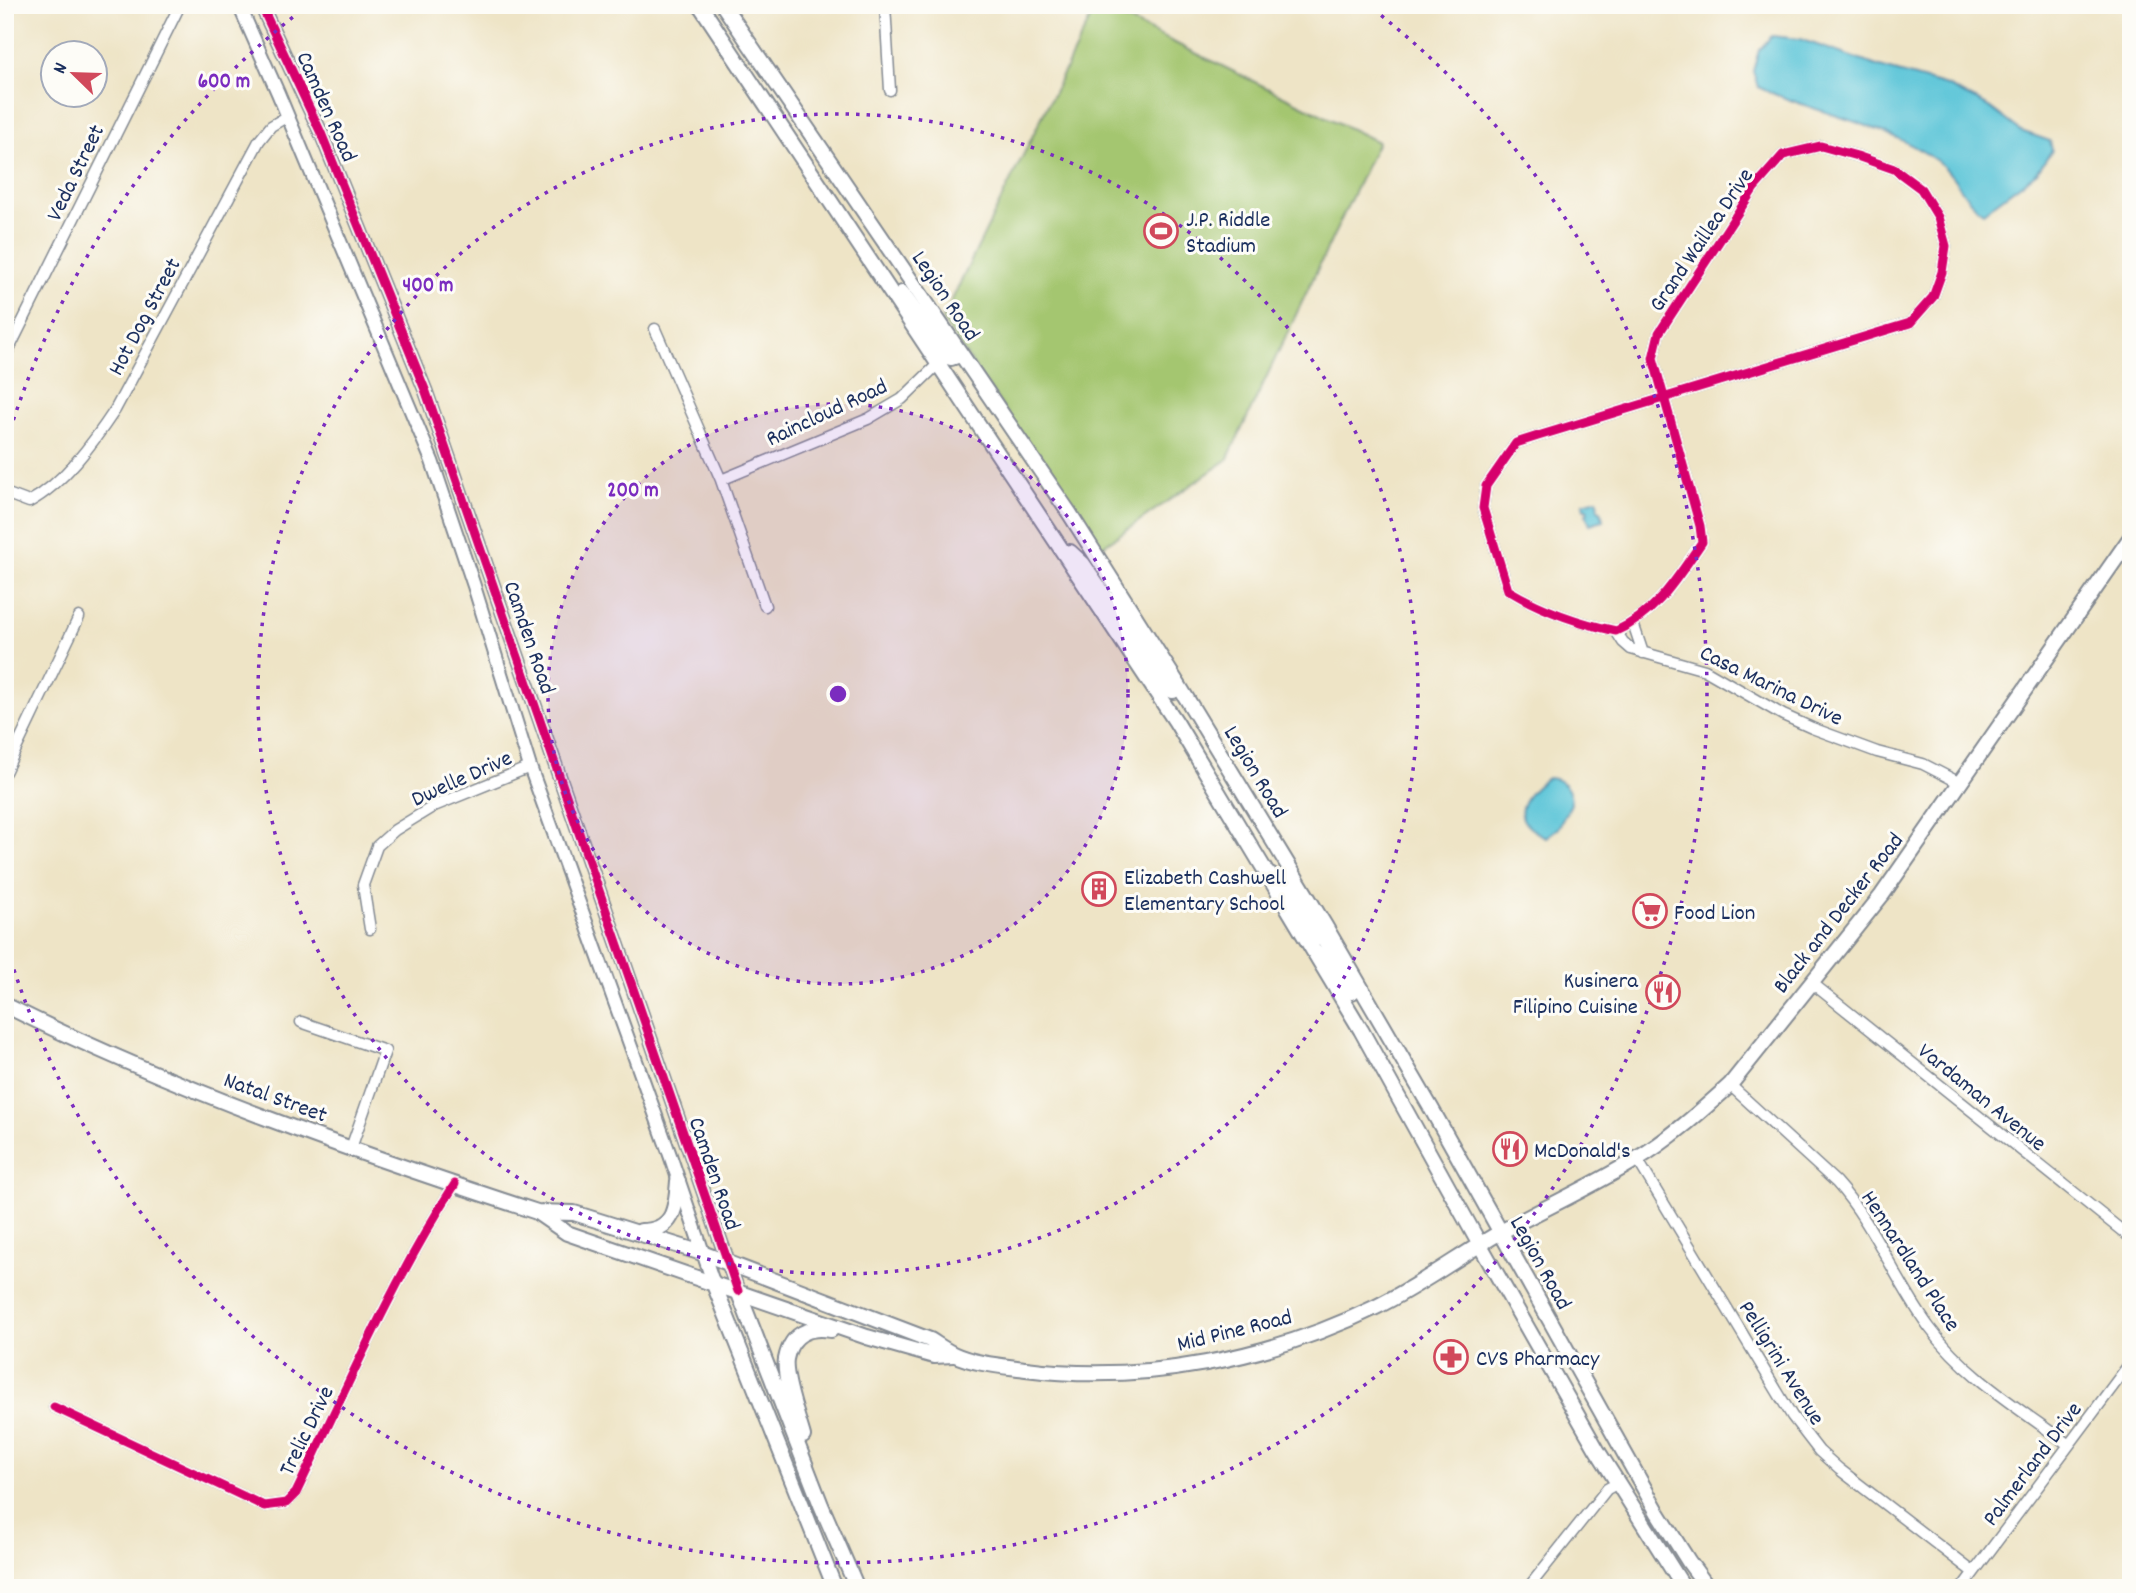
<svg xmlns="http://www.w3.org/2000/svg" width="2136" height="1593" font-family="Dekko,sans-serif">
	<rect width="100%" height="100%" fill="#fdfcf7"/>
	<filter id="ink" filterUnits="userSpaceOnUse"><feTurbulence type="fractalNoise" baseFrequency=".0143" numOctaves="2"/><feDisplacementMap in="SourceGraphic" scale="14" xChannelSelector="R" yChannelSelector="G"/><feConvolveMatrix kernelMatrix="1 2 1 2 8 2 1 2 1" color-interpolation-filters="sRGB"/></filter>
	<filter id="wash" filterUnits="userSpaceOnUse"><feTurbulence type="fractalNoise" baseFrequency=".00686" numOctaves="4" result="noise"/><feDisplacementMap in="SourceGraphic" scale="28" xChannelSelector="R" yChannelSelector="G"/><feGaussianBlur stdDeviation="1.57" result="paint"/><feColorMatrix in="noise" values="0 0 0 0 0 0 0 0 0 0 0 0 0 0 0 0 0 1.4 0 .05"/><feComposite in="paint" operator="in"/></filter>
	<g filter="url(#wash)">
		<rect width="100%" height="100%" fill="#eee4c6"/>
		<!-- green -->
		<path fill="#a4c66f" stroke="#607a66" stroke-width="2" d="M1097,5L1378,142L1227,460L1100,548L942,320Z"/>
		<!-- water -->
		<path fill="#5cc5d8" stroke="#3c7a9b" stroke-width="2" d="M1772,36L1800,39L1880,67L1947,86L1988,106L2021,131L2050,141L2052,150L2037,172L1983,212C1963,200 1956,174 1937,161C1883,122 1817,115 1758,87L1753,71L1759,50Z
			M1597,499L1599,505L1597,506L1599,510H1601L1603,520L1590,524L1586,514L1588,513L1587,509H1584L1583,503Z
			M1547,778C1563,778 1571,789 1571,804L1558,828L1546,837C1507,820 1520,798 1547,778Z"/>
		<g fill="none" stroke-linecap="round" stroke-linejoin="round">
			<!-- stream -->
			<path stroke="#5cc5d8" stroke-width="2.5" d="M5,1498L9,1483"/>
		</g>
	</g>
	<g filter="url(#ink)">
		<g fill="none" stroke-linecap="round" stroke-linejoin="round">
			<!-- minor casing -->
			<g stroke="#848a92" stroke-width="13">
				<path id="minor" d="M885,5L890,90
					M655,329L721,480L765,606
					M5,357L180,5
					M721,480L868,419L902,399L938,364
					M5,493L29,502C64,483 93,443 115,410L259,141L271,126L288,116
					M1633,623L1643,653
					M1616,631C1578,623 1541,610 1508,590L1483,508L1486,486L1516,443L1538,436L1910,323L1933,297L1942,272L1946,246L1938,217L1921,189L1894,169L1857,156L1821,146L1783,155L1754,188L1659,333L1653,358L1700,526L1702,542C1677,578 1657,613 1616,631
					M1616,631L1623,642L1631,649L1705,670L1783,715L1812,728L1877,752L1923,764L1960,783
					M5,772L79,617
					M370,929L363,885L377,846L395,830L434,806L530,767
					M1812,983L2131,1238
					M301,1022L385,1051L351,1148
					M1730,1085L1836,1182C1875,1225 1895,1281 1929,1327C1966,1377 2020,1409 2069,1445
					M1637,1159L1792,1416L1819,1451L1839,1469L1973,1572
					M54,1407L264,1506L286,1503L296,1493C346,1389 392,1282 455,1184
					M1528,1588L1607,1489L1618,1483
					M1962,1588L2131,1362"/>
			</g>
			<!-- tertiary casing -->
			<g stroke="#848a92" stroke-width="16">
				<path id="tertiary" d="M239,5L278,93L432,461L474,586L530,767L670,1155L713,1282
					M261,5L321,133L426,392L738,1291"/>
			</g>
			<!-- secondary casing -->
			<g stroke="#848a92" stroke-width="18">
				<path id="secondary" d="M700,5L1176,722L1361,1030L1480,1245L1597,1450L1684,1588
					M723,5L1070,514L1179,686L1325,926L1431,1108L1658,1513L1689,1562L1708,1588
					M902,293L947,357L951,358L960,355
					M1070,552L1083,564L1170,690L1173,691L1179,686
					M1270,875L1285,885L1321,939L1333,941
					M1316,955L1324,952L1327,953L1352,992
					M5,1005C175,1090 357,1153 537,1212L574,1213L702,1253L930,1340C938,1345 945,1350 953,1354C974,1364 1003,1366 1026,1369C1144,1384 1270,1359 1376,1307C1419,1286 1458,1257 1499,1233C1544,1208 1591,1187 1635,1160C1669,1140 1701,1111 1730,1085L1882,895L2131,537
					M538,1213L567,1233L867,1337L934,1356L953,1355
					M641,1231C674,1231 676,1208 678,1181
					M713,1282L835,1588
					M738,1291L821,1505L857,1588
					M803,1436C798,1418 783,1377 786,1359C791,1334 808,1326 831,1330"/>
			</g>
			<!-- minor -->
			<use href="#minor" stroke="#fff" stroke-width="10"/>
			<!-- tertiary -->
			<use href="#tertiary" stroke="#fff" stroke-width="12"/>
			<!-- secondary -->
			<use href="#secondary" stroke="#fff" stroke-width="14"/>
			<!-- cycleway casing -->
			<g stroke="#fdfcf7" stroke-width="13">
				<path id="cycleway" d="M261,5L321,133L426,392L738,1291
					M1616,631C1578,623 1541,610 1508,590L1483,508L1486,486L1516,443L1538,436L1910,323L1933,297L1942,272L1946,246L1938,217L1921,189L1894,169L1857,156L1821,146L1783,155L1754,188L1659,333L1653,358L1700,526L1702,542C1677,578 1657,613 1616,631
					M54,1407L264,1506L286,1503L296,1493C346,1389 392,1282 455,1184"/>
			</g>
			<!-- cycleway -->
			<use href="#cycleway" stroke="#d6006c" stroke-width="9"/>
		</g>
	</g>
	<!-- distance rings -->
	<circle cx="838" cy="694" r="290" fill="#7b2cbf" fill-opacity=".12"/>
	<g fill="none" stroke="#7b2cbf" stroke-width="3.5" stroke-dasharray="3.5 7">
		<circle cx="838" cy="694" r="290"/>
		<circle cx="838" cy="694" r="580"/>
		<path d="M7 440A869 869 0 0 1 303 9M1373 9A869 869 0 1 1 7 948"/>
	</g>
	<!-- icons -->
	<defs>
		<g id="stadium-ring" transform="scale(1.75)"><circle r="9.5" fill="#fdfcf7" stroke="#d1495b" stroke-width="1.5"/><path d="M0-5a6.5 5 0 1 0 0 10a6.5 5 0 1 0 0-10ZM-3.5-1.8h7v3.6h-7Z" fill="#d1495b"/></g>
		<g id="building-ring" transform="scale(1.75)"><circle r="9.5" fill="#fdfcf7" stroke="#d1495b" stroke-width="1.5"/><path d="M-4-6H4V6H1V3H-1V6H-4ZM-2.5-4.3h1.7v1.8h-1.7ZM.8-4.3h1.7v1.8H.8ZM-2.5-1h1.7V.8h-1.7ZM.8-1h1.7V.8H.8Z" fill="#d1495b"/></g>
		<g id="supermarket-ring" transform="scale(1.75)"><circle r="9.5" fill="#fdfcf7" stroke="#d1495b" stroke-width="1.5"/><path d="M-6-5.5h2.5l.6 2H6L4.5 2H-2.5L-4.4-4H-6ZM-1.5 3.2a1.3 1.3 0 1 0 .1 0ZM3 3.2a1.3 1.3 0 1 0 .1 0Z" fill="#d1495b"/></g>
		<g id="restaurant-ring" transform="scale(1.75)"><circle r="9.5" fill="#fdfcf7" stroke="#d1495b" stroke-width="1.5"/><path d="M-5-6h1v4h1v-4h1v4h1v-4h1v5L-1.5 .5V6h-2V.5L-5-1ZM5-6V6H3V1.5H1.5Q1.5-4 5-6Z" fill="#d1495b"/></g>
		<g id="pharmacy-ring" transform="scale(1.75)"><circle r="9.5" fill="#fdfcf7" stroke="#d1495b" stroke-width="1.5"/><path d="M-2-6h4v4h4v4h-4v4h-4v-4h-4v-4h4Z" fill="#d1495b"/></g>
	</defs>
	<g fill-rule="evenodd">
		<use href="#stadium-ring" x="1161" y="231"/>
		<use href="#building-ring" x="1099" y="889"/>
		<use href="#supermarket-ring" x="1650" y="911"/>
		<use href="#restaurant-ring" x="1663" y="992"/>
		<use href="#restaurant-ring" x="1510" y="1149"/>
		<use href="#pharmacy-ring" x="1451" y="1357"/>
	</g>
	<g text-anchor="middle" stroke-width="6" stroke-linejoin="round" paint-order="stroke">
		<!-- street labels -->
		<g font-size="23" fill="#1b2f5e" stroke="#fdfcf7">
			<text transform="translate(328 106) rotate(66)" y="8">Camden Road</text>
			<text transform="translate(74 172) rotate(-64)" y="8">Veda Street</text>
			<text transform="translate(1700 239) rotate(-56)" y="8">Grand Waillea Drive</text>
			<text transform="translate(947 295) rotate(56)" y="8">Legion Road</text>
			<text transform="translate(143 316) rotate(-62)" y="8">Hot Dog Street</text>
			<text transform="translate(826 411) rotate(-25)" y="8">Raincloud Road</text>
			<text transform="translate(531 637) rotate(71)" y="8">Camden Road</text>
			<text transform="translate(1772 684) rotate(26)" y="8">Casa Marina Drive</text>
			<text transform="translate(1257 771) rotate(59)" y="8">Legion Road</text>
			<text transform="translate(461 777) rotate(-24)" y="8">Dwelle Drive</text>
			<text transform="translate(1837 912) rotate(-52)" y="8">Black and Decker Road</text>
			<text transform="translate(276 1096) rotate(20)" y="8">Natal Street</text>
			<text transform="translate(1983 1096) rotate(39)" y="8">Vardaman Avenue</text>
			<text transform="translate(716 1173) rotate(71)" y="8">Camden Road</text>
			<text transform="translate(1912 1260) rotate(57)" y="8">Hennardland Place</text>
			<text transform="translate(1542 1262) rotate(61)" y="8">Legion Road</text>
			<text transform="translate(1234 1329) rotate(-14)" y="8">Mid Pine Road</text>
			<text transform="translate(1783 1362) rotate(58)" y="8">Pelligrini Avenue</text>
			<text transform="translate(305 1430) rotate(-64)" y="8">Trelic Drive</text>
			<text transform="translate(2031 1463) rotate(-53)" y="8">Palmerland Drive</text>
		</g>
		<!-- poi labels -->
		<g font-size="23" fill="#1b2f5e" stroke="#fdfcf7" text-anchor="start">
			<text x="1186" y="226">J.P. Riddle<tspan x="1186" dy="26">Stadium</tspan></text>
			<text x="1124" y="884">Elizabeth Cashwell<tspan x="1124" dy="26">Elementary School</tspan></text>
			<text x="1674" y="919">Food Lion</text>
			<text x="1638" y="987" text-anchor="end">Kusinera<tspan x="1638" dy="26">Filipino Cuisine</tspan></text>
			<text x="1534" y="1157">McDonald's</text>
			<text x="1476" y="1365">CVS Pharmacy</text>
		</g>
	</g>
	<circle cx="838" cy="694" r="10" fill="#7b2cbf" stroke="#fdfcf7" stroke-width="3.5"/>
	<g font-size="21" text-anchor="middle" font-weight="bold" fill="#7b2cbf" stroke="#fdfcf7" stroke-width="6" stroke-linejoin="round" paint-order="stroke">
		<text x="224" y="87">600 m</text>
		<text x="428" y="291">400 m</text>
		<text x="633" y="496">200 m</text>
	</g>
	<!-- margin -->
	<rect width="2136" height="1593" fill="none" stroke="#fdfcf7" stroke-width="28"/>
	<!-- north arrow -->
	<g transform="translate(74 74) rotate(293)"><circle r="33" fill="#fdfcf7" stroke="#a3aaba" stroke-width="2"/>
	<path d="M0-5L12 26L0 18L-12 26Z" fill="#d1495b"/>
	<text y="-10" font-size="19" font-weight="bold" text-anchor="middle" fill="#1b2f5e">N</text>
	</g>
</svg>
